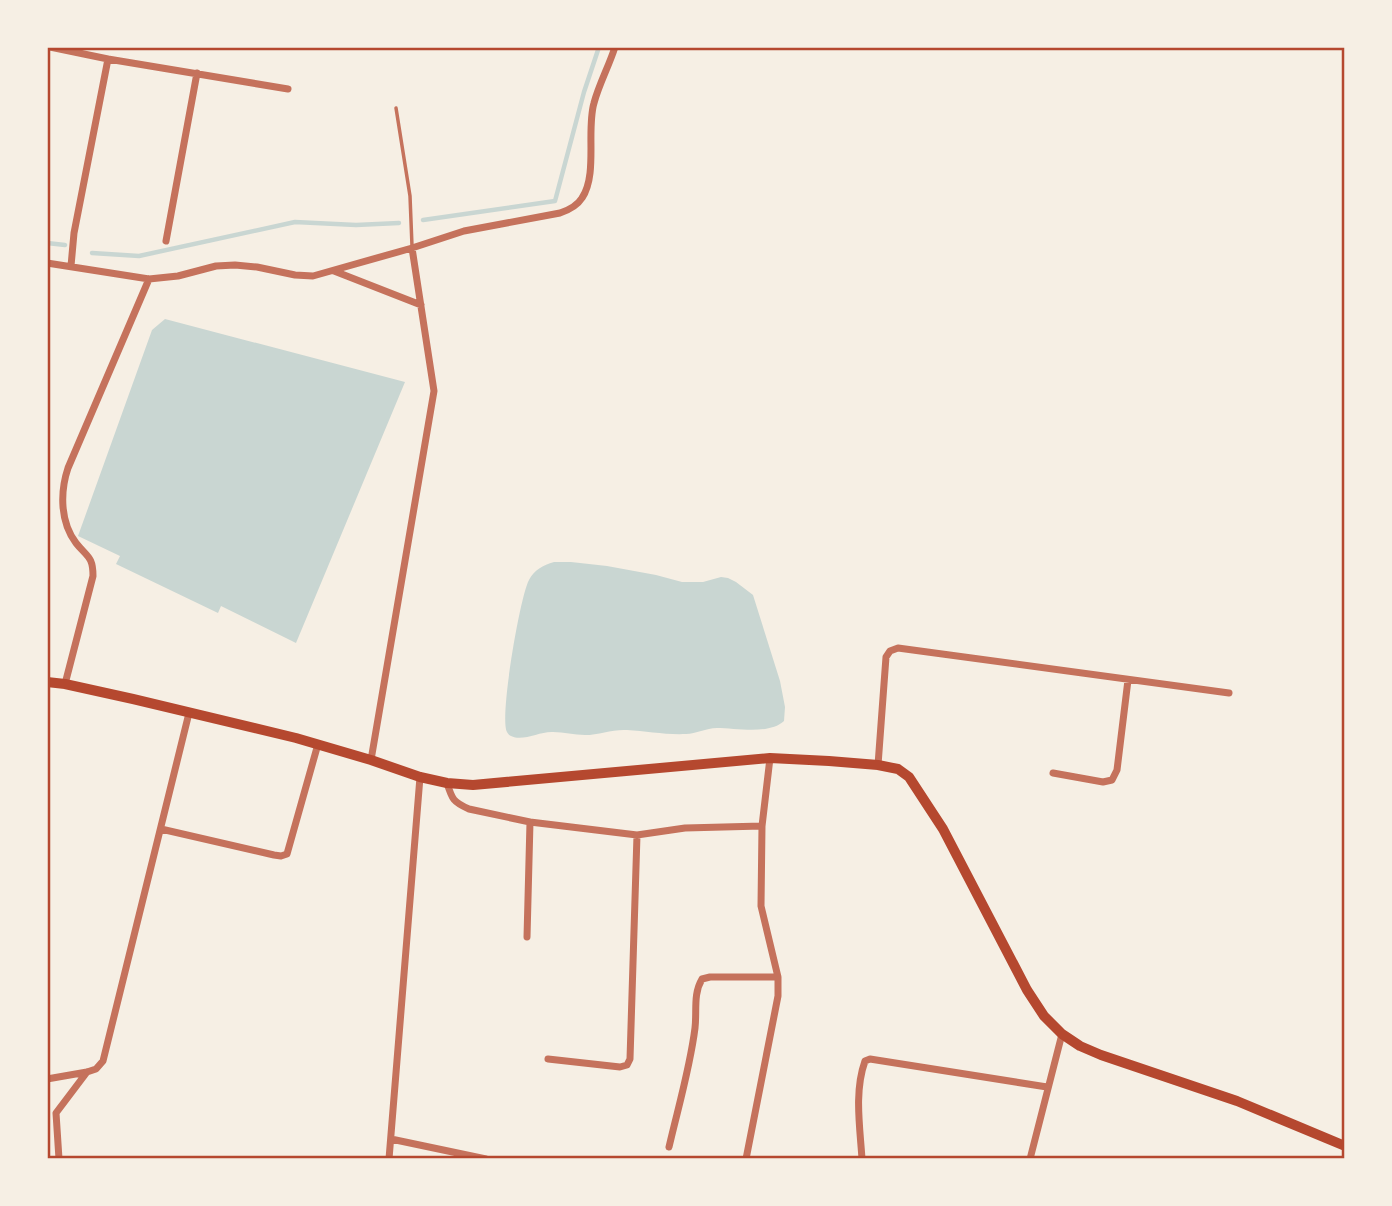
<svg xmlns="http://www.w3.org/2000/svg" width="1392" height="1206" font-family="'Space Grotesk',sans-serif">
	<rect width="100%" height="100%" fill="#f6efe4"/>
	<!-- water -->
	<path fill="#c9d6d2" d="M165,319L405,382L296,643L221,606L218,613L116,564L120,556L78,536L152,330Z
		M554,562H571L607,566L656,575L682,582H703L721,577L728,578L736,582L753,595L780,681L785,707L784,721C769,735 736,728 717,728C706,728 696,734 686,734C666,735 646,731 627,730C613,729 599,735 585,735C574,735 564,732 553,732C540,731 523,742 511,736C509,735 508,734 507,732C499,719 520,596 529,580C534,570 543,565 554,562Z"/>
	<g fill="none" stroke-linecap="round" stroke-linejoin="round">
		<!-- stream -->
		<path stroke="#c9d6d2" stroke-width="4.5" d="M423,220L555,201L584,92L599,47
			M47,243L65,245
			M92,253L139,256L295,222L356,225L399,223"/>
		<!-- service -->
		<path stroke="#c5725c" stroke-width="3.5" d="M396,108L410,196L412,246"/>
		<!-- minor -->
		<path stroke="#c5725c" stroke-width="7" d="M50,47L108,59L74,233L71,266
			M108,59L288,89
			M166,241L197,73
			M412,248L464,231L560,213C569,210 577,206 582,198C598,174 586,130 594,103C599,84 609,66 615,47
			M47,263L149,279L178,276L216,266L235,265L257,267L295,275L313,276L412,248L434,391L371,760
			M334,271L421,305
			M65,684L93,576C93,556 87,557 76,543C60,522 60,492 68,468L149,279
			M878,765L886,657L890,651L898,648L1229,693
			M1053,773L1103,782L1112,780L1117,770L1128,680
			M447,783C452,799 453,802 469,809L530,822L527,937
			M530,822L637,835L685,828L762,826
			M161,829L274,855L281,856L287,854L318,744
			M548,1059L620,1067L627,1065L630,1059L637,835
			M47,1079L87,1072L96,1069L103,1061L189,713
			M391,1139L486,1159
			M669,1147C678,1108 690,1068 695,1028C697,1011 693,994 702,979L710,977H778
			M59,1159L56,1113L87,1072
			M389,1159L420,777
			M746,1159L778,996V977L761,906L762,826L770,758
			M862,1159C860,1127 854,1092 865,1061L870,1059L1047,1087
			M1030,1159L1062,1034"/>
		<!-- secondary -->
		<path stroke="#b5482f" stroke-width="10" d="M47,682L65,684L133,699L296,738L371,760L420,777L447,783L473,785L770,758L829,761L878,765L898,769L909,777L943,829L1027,990L1044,1016L1062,1034L1080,1046L1101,1055L1237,1101L1345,1146"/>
	</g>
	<!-- border -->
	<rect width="1392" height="1206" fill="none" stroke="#f6efe4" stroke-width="98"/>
	<rect x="49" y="49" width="1294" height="1108" fill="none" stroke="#b5482f" stroke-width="2.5"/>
</svg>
